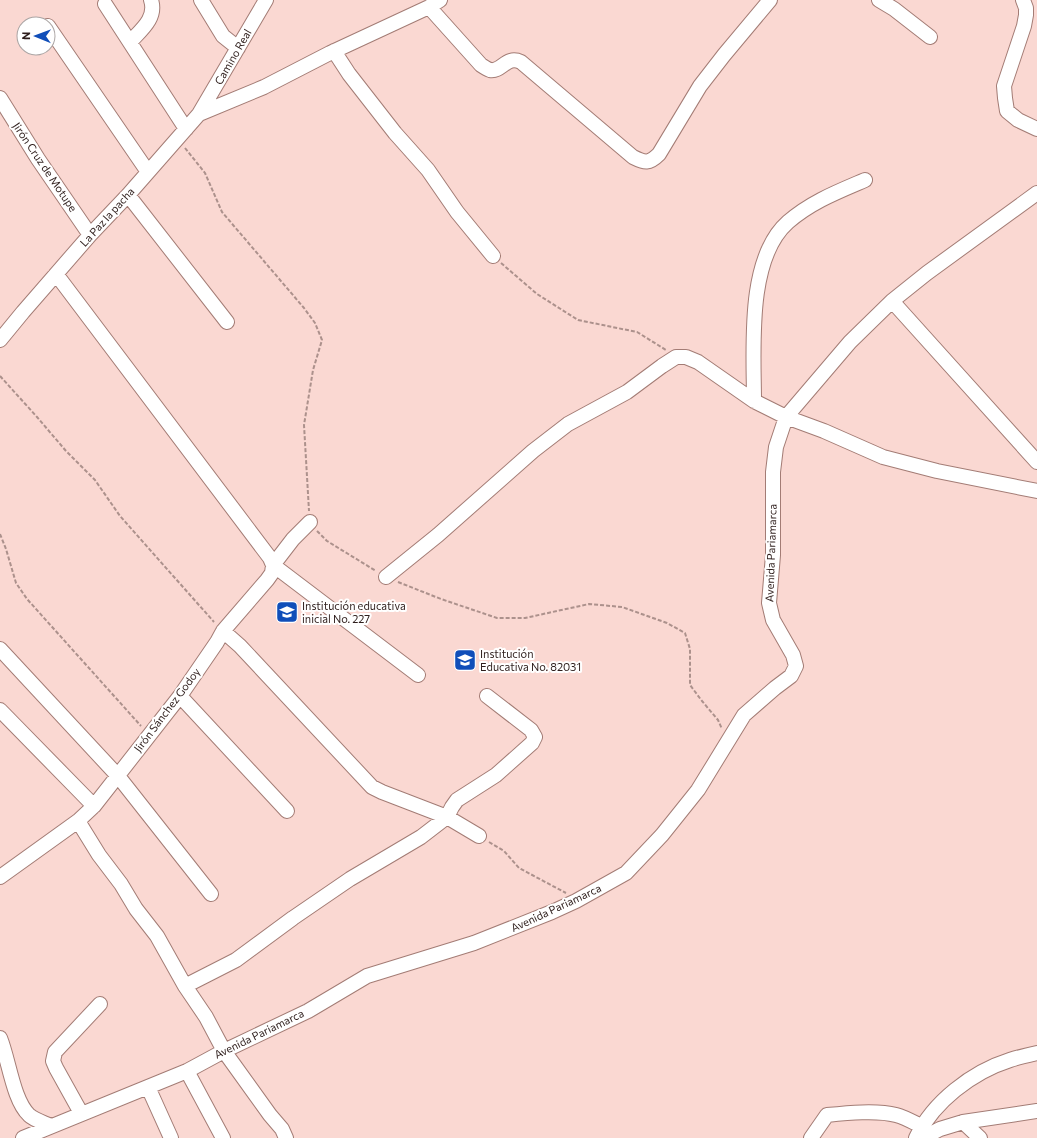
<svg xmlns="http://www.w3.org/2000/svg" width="1037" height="1138" font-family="Commissioner,sans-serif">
	<rect width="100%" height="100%" fill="#fad8d2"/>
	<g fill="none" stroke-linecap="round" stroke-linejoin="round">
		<!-- minor casing -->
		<g stroke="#a37c75" stroke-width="16">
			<path id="minor" d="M201,0L223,36L238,48
				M879,0L894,9L930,37
				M1023,0L1026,8V15L1024,26L1004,86L1005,98L1007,111L1018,120L1037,129
				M105,4L186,129
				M429,7L481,65C484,67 487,69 490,70C502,72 506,55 521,62L633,157C645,163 649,164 659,154L700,86L724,55L770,0
				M48,26L148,172
				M130,42C141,30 157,18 151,0
				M334,51L349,74L395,133L428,170L457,212L493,256
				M0,98L38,159L90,235
				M199,114L266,0
				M128,195L227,322
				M56,274L270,558L273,565L418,675
				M892,301L1037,462
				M0,340L23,312L90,235L128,195L199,114L264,87L330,53L429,7L440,0
				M754,401C754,350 746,259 788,222C811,202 837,192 865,180
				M386,577L438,535L533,451L568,424L627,392L662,366L676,357H686L698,362L754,401L786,417L824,431L883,457L937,471L1037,491
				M223,631L240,646L372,787L382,792L447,817L479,836
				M0,649L118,776L211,894
				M180,696L287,811
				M0,710L94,806
				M78,821L99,855L121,884L136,909L157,936L185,986L206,1017L224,1051L270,1115L282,1129L286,1138
				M0,877L78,821L94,806L180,696L217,642L223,631L267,580L272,573L273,565L293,539L310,522
				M185,986L236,960L293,918L350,879L421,837L447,817L452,807L457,800L496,775L532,743L535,737L531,730L487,696
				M0,1038C9,1060 13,1100 29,1115C34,1120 45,1123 51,1126
				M187,1071L223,1138
				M148,1087L171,1138
				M81,1113L56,1068L53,1061L55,1052L100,1004
				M963,1122L980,1138
				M23,1138L187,1071L224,1051L308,1011L367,976L474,943L552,912L576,901L626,873L662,835L698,790L744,715L775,688L791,676L796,666L793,655L773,620L769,603L773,555V472L776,447L786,417L850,342L892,301L927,273L1037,193
				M811,1138L827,1115C847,1113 877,1110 896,1115C904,1117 913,1122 921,1126
				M916,1138C933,1102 972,1072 1010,1060C1019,1057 1028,1055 1037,1053
				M923,1138L940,1129L963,1122L1037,1111"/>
		</g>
		<!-- path -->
		<path stroke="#ac918c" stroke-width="2" stroke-dasharray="4 2" stroke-linecap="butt" d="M185,148L205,173L222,212L304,308L315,323L322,340L313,370L304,425L309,511
			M501,263L537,294L578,320L637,332L666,350
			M0,376L37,417L66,451L95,480L120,516L214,622
			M317,531L327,541L376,571
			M0,534L6,549L16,583L27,599L141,726
			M398,582L441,599L497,618H525L589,604L622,607L667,623L685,633L690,649V685L702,701L718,720L722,729
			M489,842L504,851L519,868L566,893"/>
		<!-- minor -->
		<use href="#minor" stroke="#fff" stroke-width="14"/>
	</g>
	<!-- icons -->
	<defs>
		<g id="school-square" transform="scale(1.15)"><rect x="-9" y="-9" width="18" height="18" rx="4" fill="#104eb9" stroke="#fff"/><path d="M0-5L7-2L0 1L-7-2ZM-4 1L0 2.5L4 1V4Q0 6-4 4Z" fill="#fff"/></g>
	</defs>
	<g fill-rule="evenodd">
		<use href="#school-square" x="287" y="612"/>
		<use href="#school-square" x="465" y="660"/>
	</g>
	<g text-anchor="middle" stroke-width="4" stroke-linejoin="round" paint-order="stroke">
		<!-- street labels -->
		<g font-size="11" fill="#2e1e1c" stroke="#fff">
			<text transform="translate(233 57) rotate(-60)" y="4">Camino Real</text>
			<text transform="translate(45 167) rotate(56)" y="4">Jirón Cruz de Motupe</text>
			<text transform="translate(107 217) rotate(-48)" y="4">La Paz la pacha</text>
			<text transform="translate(771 553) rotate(-88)" y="4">Avenida Pariamarca</text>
			<text transform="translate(167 710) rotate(-53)" y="4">Jirón Sánchez Godoy</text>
			<text transform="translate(556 908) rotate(-25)" y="4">Avenida Pariamarca</text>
			<text transform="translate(259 1034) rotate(-26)" y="4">Avenida Pariamarca</text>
		</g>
		<!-- poi labels -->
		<g font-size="11" fill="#2e1e1c" stroke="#fff" text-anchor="start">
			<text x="302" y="610">Institución educativa<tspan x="302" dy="13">inicial No. 227</tspan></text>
			<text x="480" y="658">Institución<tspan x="480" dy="13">Educativa No. 82031</tspan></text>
		</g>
	</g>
	<!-- north arrow -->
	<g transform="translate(36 36) rotate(271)"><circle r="19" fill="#ffffff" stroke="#aba5a4"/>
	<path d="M0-3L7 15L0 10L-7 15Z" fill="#104eb9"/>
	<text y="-6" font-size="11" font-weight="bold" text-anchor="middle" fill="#2e1e1c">N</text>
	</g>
</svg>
